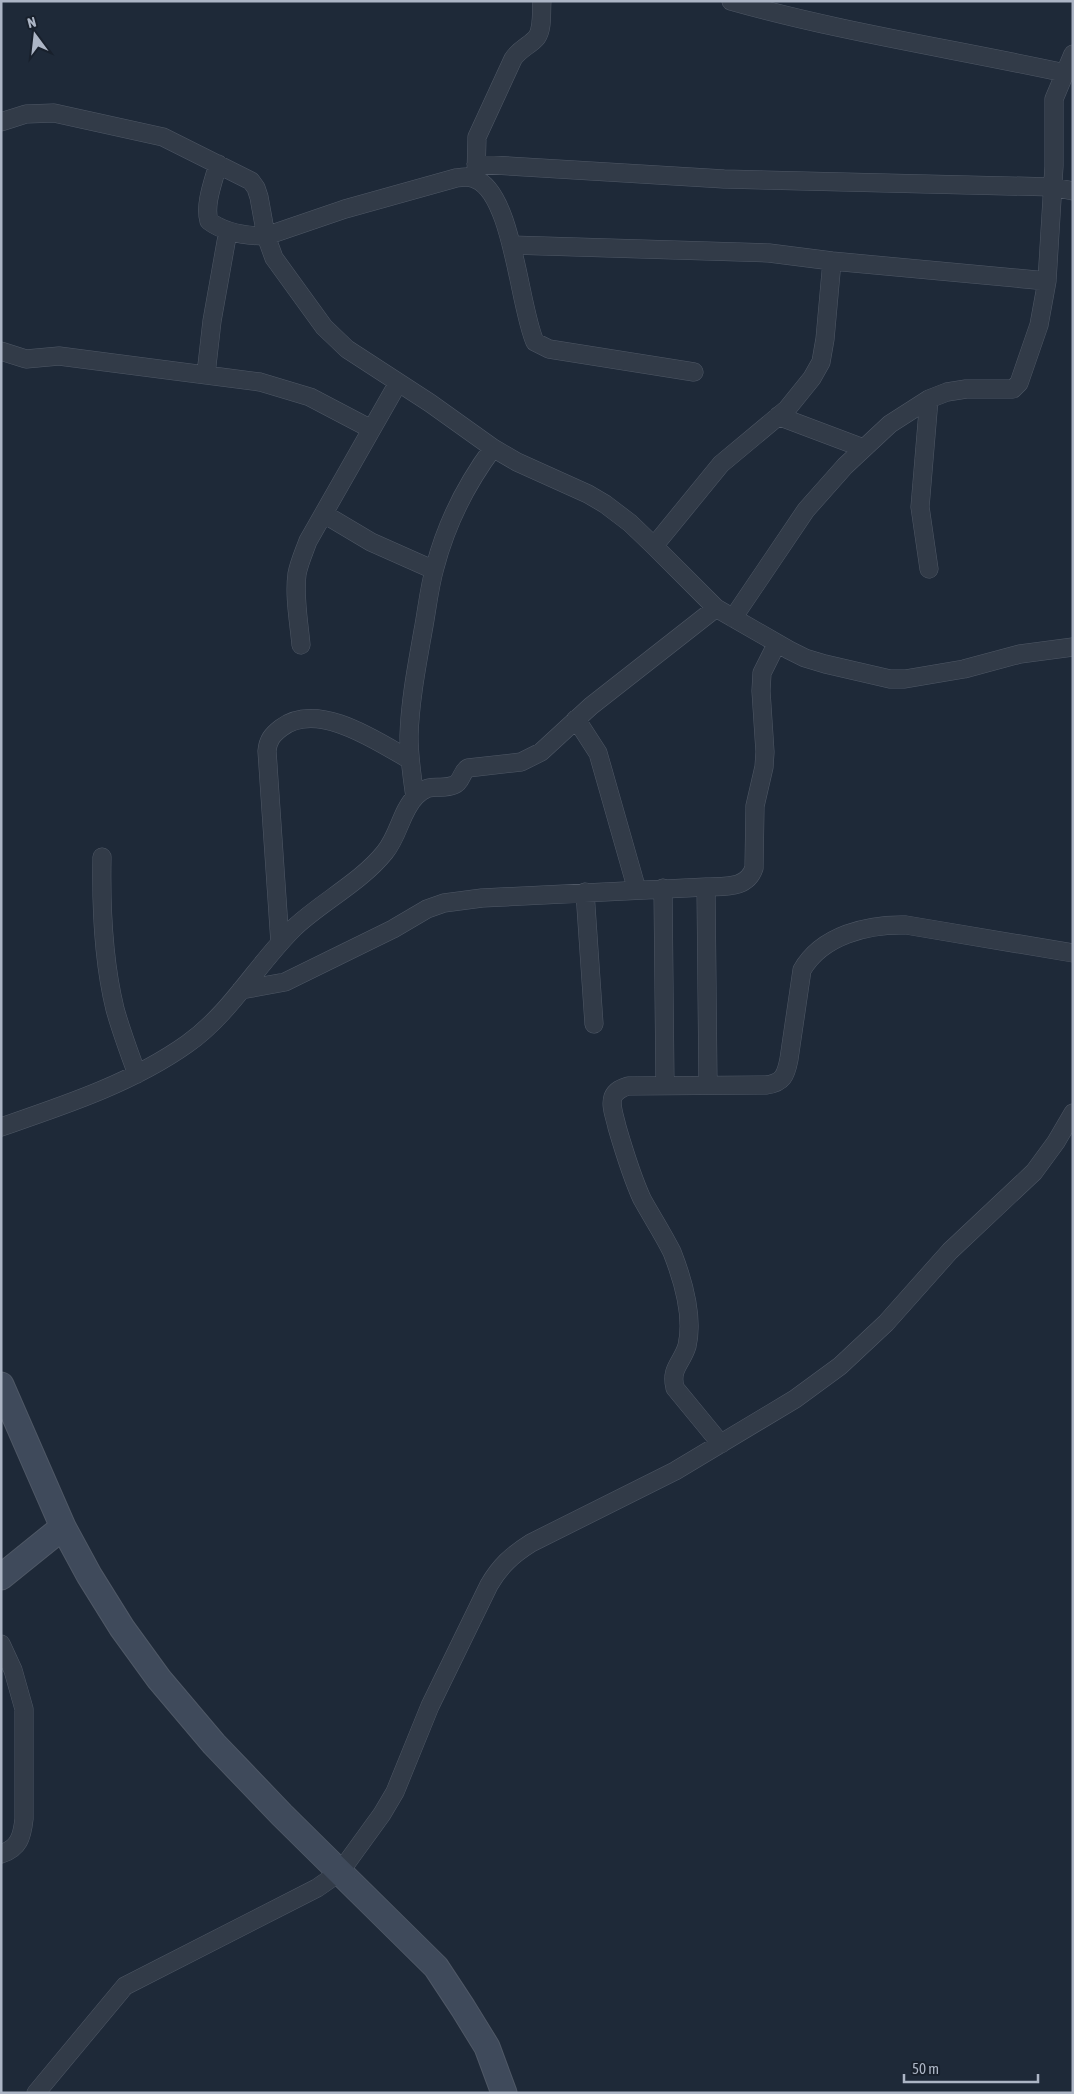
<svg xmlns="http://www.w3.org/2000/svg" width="1074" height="2094" font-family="'Asap Condensed',sans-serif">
	<rect width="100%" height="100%" fill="#1e2938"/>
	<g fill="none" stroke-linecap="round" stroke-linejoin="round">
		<!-- street casing -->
		<g stroke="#4f5866" stroke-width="19">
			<path id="street" d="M731,1C841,32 954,49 1065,73
				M1,122L26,114L54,113L163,137L251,181L256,188L259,197L266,236L274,258L324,327L347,349L430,403L493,448L517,462L588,494L605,504L630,523L654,546L716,608L789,650L805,658L825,664L890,679H905L964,669L1020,654L1073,647
				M218,164C214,180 204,204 209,221C225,233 246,236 266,236L345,209L456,178C463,177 469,176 475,179C513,193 519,307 535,342L549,349L694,372
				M476,164L724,179L1053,187L1073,191
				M476,176L477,137L513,59C520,48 531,45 537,37C543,28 541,12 542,1
				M511,245L769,253L832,261L1047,281
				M1,351L26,359L59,356L260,382L310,397L371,429
				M206,374L212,321L228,231
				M778,416L863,448
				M324,514L371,542L434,570
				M654,546L721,464L787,409L812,378L821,362L825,339L832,261
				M929,569L920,507L929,399
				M733,618L806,510L845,466L890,424L929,399L947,392L966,389H1013L1019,383L1039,325L1047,281L1054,166V99L1073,54
				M301,645C299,622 294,597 297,574C299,563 304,552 308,541L398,383
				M576,719L598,753L637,890
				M415,797C412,777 409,757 409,736C410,701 417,665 423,631C427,610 429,588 435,567C446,525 467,483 493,448
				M102,857C101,907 103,960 115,1009C121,1031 129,1052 137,1074
				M706,887L708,1085
				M663,888L665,1085
				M585,892L594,1024
				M280,943L267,751C268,740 272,735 281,728C317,700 377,741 410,760
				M241,990L285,982L393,929L427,909L444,903L482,898L706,887C725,886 747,889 754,868L755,806L764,767L765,752L761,691L762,673L777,643
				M1,1127C65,1105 132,1083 187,1044C231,1013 257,964 295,927C323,901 361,882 385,852C399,835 401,811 416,796C431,781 439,791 454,785C462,782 461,772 468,768L521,762L541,752L591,706L716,608
				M721,1444L675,1388C670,1368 682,1363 687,1346C694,1316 683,1280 672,1252C663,1234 652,1217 642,1199C631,1175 624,1151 617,1127C615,1117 610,1106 613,1097C616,1090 622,1088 628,1086L766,1085C783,1083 786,1075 789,1059L802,970C822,935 868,924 906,925L1073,953
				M1,1644L13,1670L24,1709V1819C22,1837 19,1848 1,1854
				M36,2093L125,1986L317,1888L340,1872L382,1814L395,1792L430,1706L489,1585C500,1566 512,1555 531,1543L675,1471L795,1399L840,1366L886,1323L950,1251L1034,1172L1056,1142L1073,1113"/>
		</g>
		<!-- secondary casing -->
		<g stroke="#4f5866" stroke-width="27">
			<path id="secondary" d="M1,1385L63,1527L89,1575L122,1628L159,1679L214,1744L282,1815L436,1967L463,2008L487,2047L504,2093
				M1,1577L63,1527"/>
		</g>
		<!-- street -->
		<use href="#street" stroke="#323b48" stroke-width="18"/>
		<!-- secondary -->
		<use href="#secondary" stroke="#3f4a5b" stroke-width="25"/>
	</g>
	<!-- border -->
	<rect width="1074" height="2094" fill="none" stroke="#acb5c5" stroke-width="5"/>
	<!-- north arrow -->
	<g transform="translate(35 35) rotate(345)" stroke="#18202c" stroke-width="4" paint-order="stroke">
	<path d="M0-4L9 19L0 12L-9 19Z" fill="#acb5c5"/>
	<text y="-8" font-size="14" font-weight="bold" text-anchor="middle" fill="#acb5c5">N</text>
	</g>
	<!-- scale -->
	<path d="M904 2074v8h134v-8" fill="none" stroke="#acb5c5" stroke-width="2.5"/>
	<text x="912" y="2074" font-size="15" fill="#acb5c5" stroke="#18202c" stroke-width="4" paint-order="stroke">50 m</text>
</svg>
